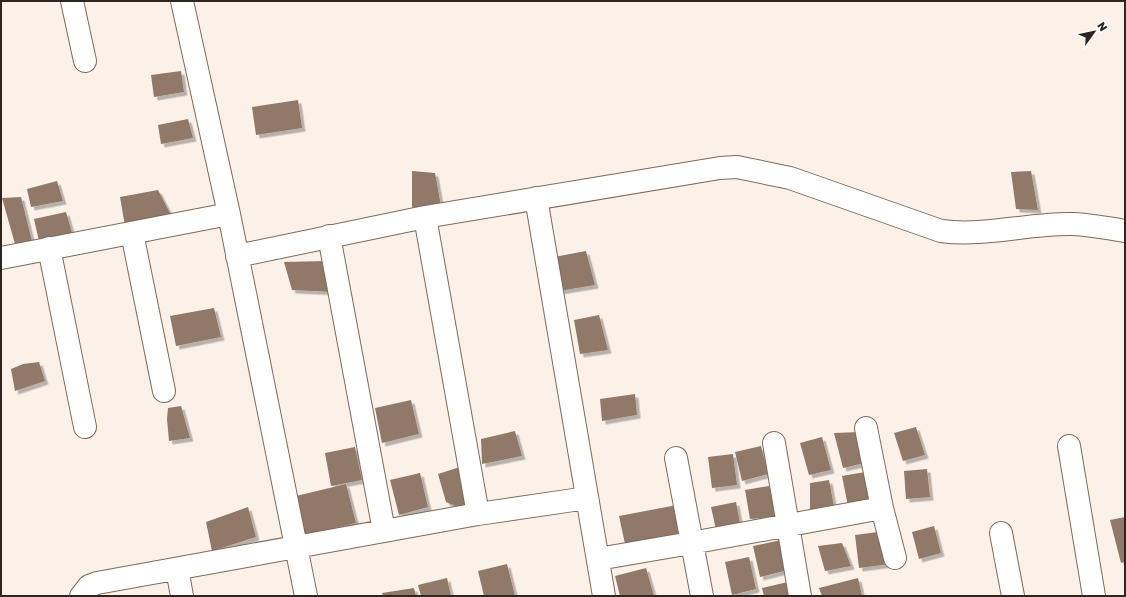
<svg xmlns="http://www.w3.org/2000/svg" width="1126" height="597" font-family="'Golos Text',sans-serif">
	<defs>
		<filter id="shadow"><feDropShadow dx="3.5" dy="3.5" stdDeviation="0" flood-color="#0004"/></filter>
	</defs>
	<rect width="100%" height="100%" fill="#fbf1e9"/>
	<!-- building -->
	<path fill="#907968" filter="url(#shadow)" d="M181,71L184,92L154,97L151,75Z
		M298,100L302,128L256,135L252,107Z
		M188,119L193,138L161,144L158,125Z
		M412,171L435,173L441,206L412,208Z
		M1031,171L1038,210L1016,209L1011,172Z
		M57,181L63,201L31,207L27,189Z
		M158,190L171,215L125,226L120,197Z
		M21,197L32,241L15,244L2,198Z
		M66,212L73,236L39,241L34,219Z
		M586,251L595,285L559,291L554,257Z
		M326,261L335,292L292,290L284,262Z
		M214,308L221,337L176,346L170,316Z
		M599,315L608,350L580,354L574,320Z
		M39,362L45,381L15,391L11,369L23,364Z
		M635,394L637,415L602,421L600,399Z
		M411,400L419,434L382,443L375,408Z
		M181,406L190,438L169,441L167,419L168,408Z
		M916,427L925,455L903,461L894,433Z
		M515,431L522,456L482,464L481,439Z
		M860,432L869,462L843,468L834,433Z
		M822,437L831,470L809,475L800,443Z
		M761,446L768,474L742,481L735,452Z
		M355,447L362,480L331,486L325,453Z
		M733,454L737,485L712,488L708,457Z
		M460,467L468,503L458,507L446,502L438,474Z
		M927,469L930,497L906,499L904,471Z
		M865,472L872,506L849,511L842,476Z
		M420,473L428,507L399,515L390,480Z
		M829,480L835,512H810V483Z
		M346,484L356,523L305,535L296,496Z
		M769,486L777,516L750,519L745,490Z
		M736,502L741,529L717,534L711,507Z
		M677,505L684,534L625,544L619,516Z
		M248,507L256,537L212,551L206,522Z
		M1125,517V562L1121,563L1110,520Z
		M934,526L941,553L919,559L912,532Z
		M886,531L890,564L859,568L855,535Z
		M781,540L788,570L760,577L753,546Z
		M842,543L851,566L825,571L818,546Z
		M749,557L756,589L732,595L725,562Z
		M507,564L515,596H484L478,571Z
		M646,568L654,596H620L615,576Z
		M447,578L451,596H421L418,585Z
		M858,578L862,596H822L819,588Z
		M788,582L791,596H764L762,588Z
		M414,588L416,596H383L382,593Z"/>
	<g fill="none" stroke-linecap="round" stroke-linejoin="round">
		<!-- minor casing -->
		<g stroke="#806958" stroke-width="24">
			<path id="minor" d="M72,1L85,61
				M182,1L229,214L306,596
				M536,198L604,596
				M425,217L478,514
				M132,233L164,391
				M329,236L384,531
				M49,248L85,427
				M237,256L425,217L720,168L737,167L790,178L941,231C985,237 1028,223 1073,224C1090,225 1108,228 1125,231
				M1,258L229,214
				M866,428L882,508L895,558
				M774,443L800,596
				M1069,446L1094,596
				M676,458L702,596
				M1001,533L1013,596
				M598,559L691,543L882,508
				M177,569L182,596
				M81,596L89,586L97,583L478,514L587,498"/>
		</g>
		<!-- minor -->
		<use href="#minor" stroke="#fff" stroke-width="22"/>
	</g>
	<!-- border -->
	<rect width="1126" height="597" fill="none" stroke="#2e251e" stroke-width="4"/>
	<!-- north arrow -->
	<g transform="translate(1094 32) rotate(57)" stroke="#ffffff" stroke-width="3" paint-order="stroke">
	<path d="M0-3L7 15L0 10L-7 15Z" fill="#2e251e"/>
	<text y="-6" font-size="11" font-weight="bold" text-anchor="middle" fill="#2e251e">N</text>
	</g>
</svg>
